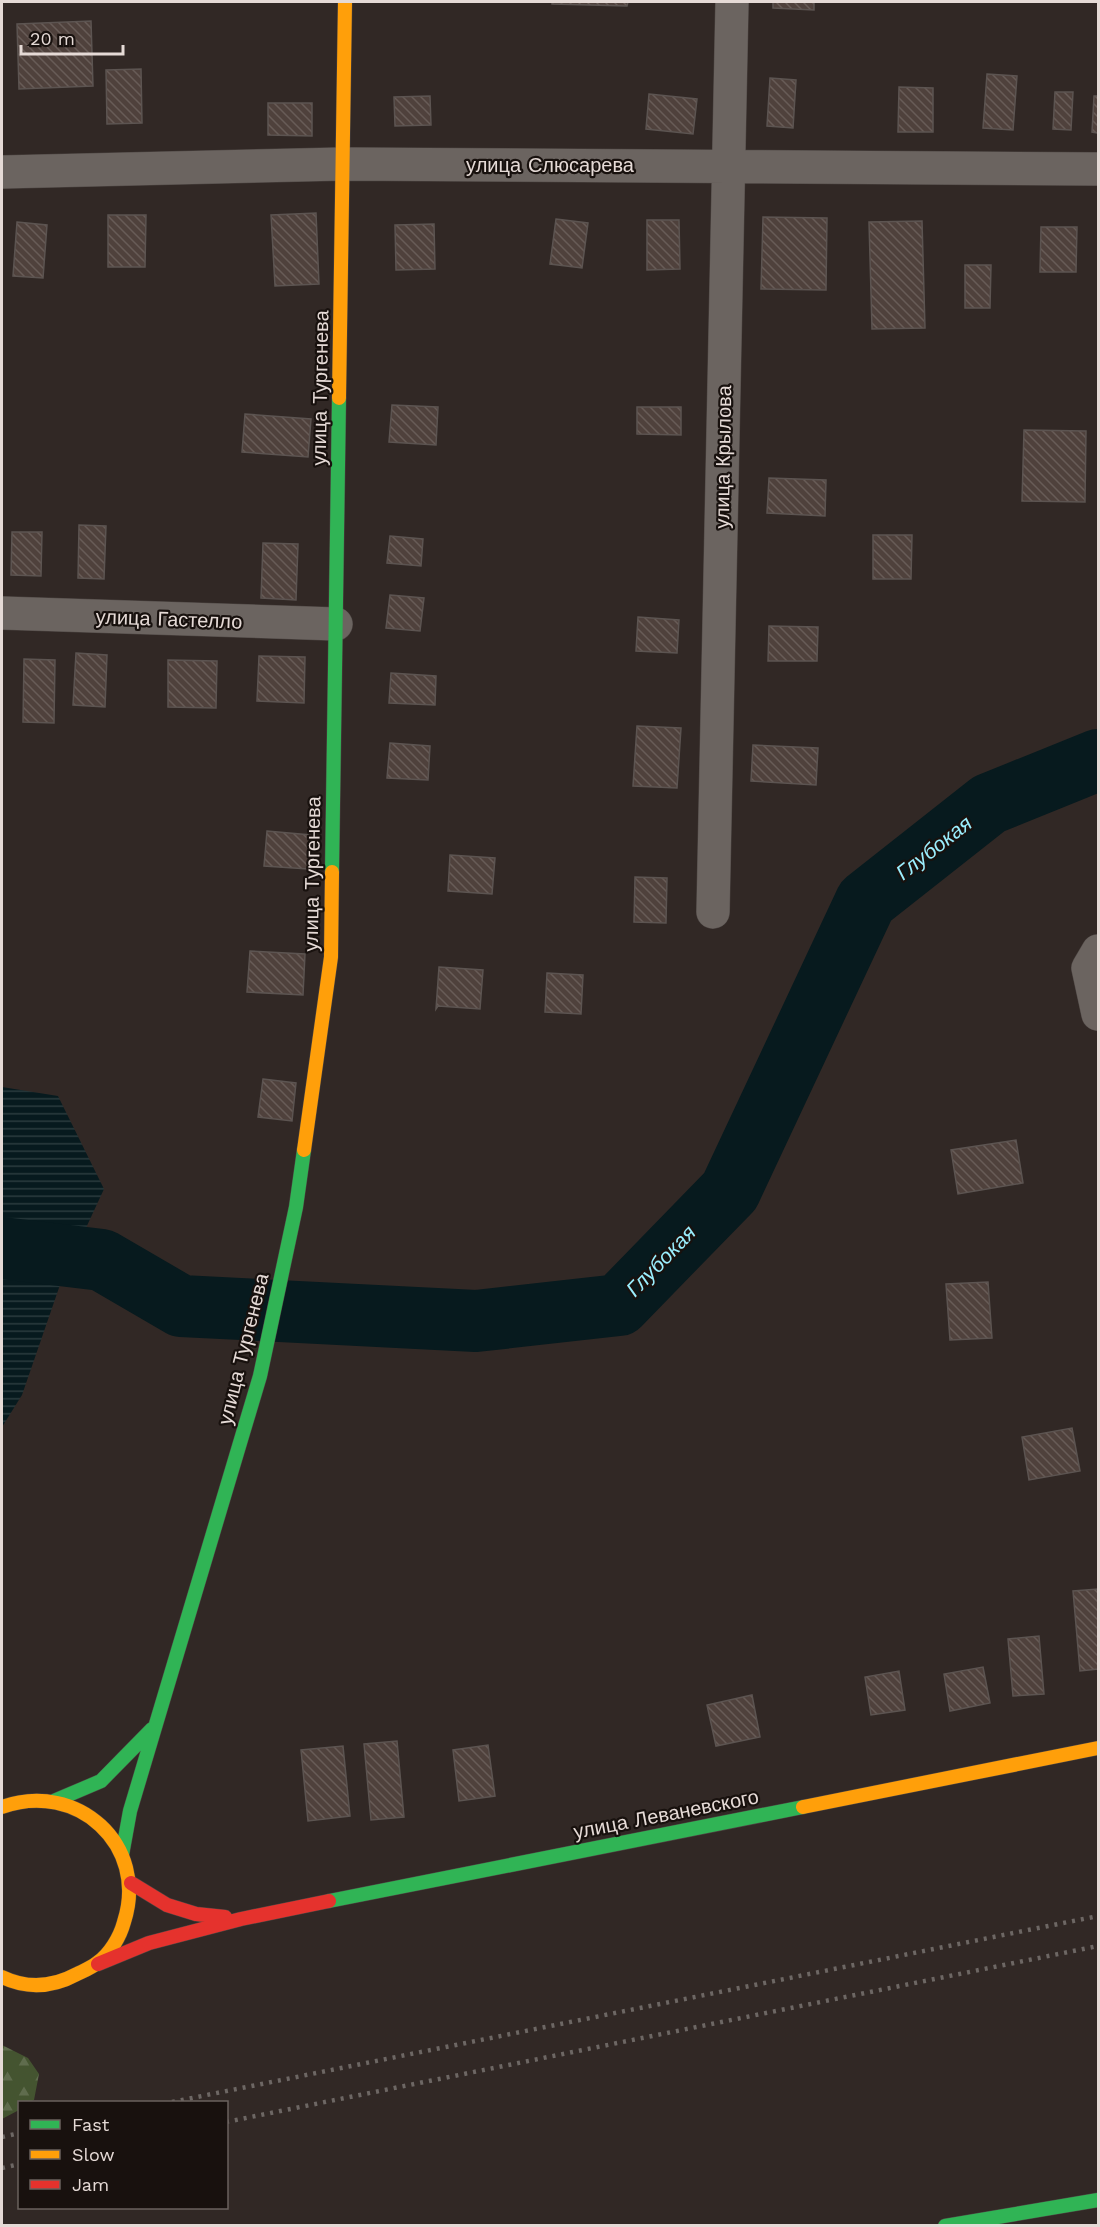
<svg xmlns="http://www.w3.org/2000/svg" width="1100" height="2227" font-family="'Work Sans',sans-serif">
	<defs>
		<pattern id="forest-firs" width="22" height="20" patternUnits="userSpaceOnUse" patternTransform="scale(1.5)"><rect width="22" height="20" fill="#445430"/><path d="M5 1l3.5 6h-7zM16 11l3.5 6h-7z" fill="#5f6c4d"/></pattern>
		<pattern id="water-rules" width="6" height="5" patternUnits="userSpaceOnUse" patternTransform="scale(1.5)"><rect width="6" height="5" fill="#071a1e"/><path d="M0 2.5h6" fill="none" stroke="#2b3b3e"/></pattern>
		<pattern id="building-back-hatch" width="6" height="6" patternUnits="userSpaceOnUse" patternTransform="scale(1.5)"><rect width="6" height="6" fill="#4f413c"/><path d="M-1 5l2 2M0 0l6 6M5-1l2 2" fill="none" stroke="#685c57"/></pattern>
	</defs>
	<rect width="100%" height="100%" fill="#312825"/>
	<!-- forest -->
	<path fill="url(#forest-firs)" d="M2,2045L28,2058L39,2074L34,2100L30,2102H20L19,2110L2,2119Z"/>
	<!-- water -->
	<path fill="url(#water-rules)" d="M2,1087L58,1096L104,1189L61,1282L22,1395L2,1427Z"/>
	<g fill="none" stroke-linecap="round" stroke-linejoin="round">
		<!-- river -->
		<path stroke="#071a1e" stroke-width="62" d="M2,1248L102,1260L181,1306L476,1321L619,1305L730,1191L866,901L989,804L1098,760"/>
	</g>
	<!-- building -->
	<path fill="url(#building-back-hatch)" stroke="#5c5451" stroke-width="1.5" d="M552,2H628L627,6L552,4Z
		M773,2H814V10L773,8Z
		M91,21L93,86L19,89L17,24Z
		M141,69L142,123L107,124L106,70Z
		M987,74L1017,76L1013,130L983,128Z
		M770,78L796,80L793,128L767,126Z
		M899,87L933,88V132H898Z
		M1055,92H1073L1071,130L1053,129Z
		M649,94L697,99L693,134L646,129Z
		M430,96L431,125L395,126L394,97Z
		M1094,96H1098V133L1092,132Z
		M268,103H312V136L268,135Z
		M316,213L319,284L275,286L271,215Z
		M108,215H146L145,267H108Z
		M763,217L827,218L826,290L761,289Z
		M556,219L588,223L582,268L550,264Z
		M647,220H679L680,269L647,270Z
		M922,221L925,328L872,329L869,222Z
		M17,222L47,225L43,278L13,276Z
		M434,224L435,269L396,270L395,225Z
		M1041,227H1077L1076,272H1040Z
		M965,265H991L990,308H965Z
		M392,405L438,407L436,445L389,442Z
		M637,407H681V435L637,434Z
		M245,414L311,419L308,457L242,452Z
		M1024,430L1086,431L1085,502L1022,501Z
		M769,478L826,480L825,516L767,513Z
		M79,525L106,526L104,579L78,578Z
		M12,532H42L41,576L11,575Z
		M873,535H912L911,579H873Z
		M390,536L423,539L421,566L387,563Z
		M263,543L298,544L296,600L261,598Z
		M390,595L424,598L420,631L386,628Z
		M638,617L679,620L677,653L636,651Z
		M769,626L818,627L817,661H768Z
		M76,653L107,655L105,707L73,705Z
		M259,656L305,657L304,703L257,701Z
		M24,659L55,660L54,723L23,722Z
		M168,660L217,661L216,708L168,707Z
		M391,673L436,676L435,705L389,703Z
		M637,726L681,728L677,788L633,786Z
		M390,743L430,746L428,780L387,778Z
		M753,745L818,748L816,785L751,781Z
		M267,831L311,835L308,869L264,866Z
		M450,855L495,858L492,894L448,891Z
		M635,877L667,878L666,923L634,922Z
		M250,951L305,954L303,995L247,992Z
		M439,967L483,970L480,1009L438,1006L436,1009Z
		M547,973L583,975L581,1014L545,1012Z
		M263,1079L296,1083L292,1121L258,1117Z
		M1016,1140L1023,1183L958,1194L951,1150Z
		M988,1282L992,1338L950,1340L946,1284Z
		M1072,1428L1080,1471L1029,1480L1022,1437Z
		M1098,1589V1669L1080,1671L1073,1591Z
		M1039,1636L1044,1694L1013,1696L1008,1639Z
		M983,1667L990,1703L950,1711L944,1674Z
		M899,1671L905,1710L871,1715L865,1677Z
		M752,1695L760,1737L716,1746L707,1705Z
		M397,1741L404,1817L371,1820L364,1744Z
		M488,1745L495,1796L459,1801L453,1750Z
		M343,1746L350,1816L308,1821L301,1750Z"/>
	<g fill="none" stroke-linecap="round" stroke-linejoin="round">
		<!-- street casing -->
		<g stroke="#4d4643" stroke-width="34">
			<path id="street" d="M2,172L342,164L1098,169
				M2,613L336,624
				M713,912L732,2
				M1098,951L1088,968L1098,1014"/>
		</g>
		<!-- fast casing -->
		<g stroke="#4d4643" stroke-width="15">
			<path id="fast" d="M332,872L339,398
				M54,1801L101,1781L152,1729
				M122,1855L130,1811L260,1376L296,1207L304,1150
				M329,1901L803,1807
				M945,2226L1098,2200"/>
		</g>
		<!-- slow casing -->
		<g stroke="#4d4643" stroke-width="15">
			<path id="slow" d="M339,398L345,2
				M304,1150L331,957L332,872
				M2,1807C77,1780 149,1845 124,1922C120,1937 110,1954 97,1963C91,1968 83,1971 77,1974C53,1987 27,1989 2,1977
				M803,1807L1098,1748"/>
		</g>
		<!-- jam casing -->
		<g stroke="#4d4643" stroke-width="15">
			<path id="jam" d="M131,1883L167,1905L196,1914L225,1917
				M98,1964L149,1943L241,1919L329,1901"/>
		</g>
		<!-- street -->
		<use href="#street" stroke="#6b6460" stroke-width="33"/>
		<!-- fast -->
		<use href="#fast" stroke="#30b455" stroke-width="14"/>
		<!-- slow -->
		<use href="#slow" stroke="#ff9f0a" stroke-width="14"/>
		<!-- jam -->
		<use href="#jam" stroke="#e5322d" stroke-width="14"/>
		<!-- rail -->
		<path stroke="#6d6764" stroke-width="4.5" stroke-dasharray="3 6" stroke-linecap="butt" d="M172,2102L1098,1916
			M226,2122L1098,1946
			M2,2137L20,2133
			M2,2168L20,2164"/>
	</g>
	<g text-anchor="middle" stroke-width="4.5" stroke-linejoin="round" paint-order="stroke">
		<!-- street labels -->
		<g font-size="20" fill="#e5dad6" stroke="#18110e">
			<text x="550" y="172">улица Слюсарева</text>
			<text transform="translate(320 388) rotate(-89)" y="7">улица Тургенева</text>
			<text transform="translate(723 457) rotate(-89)" y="7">улица Крылова</text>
			<text transform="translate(169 619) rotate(2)" y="7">улица Гастелло</text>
			<text transform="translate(312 874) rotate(-89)" y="7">улица Тургенева</text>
			<text transform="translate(243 1349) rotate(-76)" y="7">улица Тургенева</text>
			<text transform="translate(666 1814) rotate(-11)" y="7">улица Леваневского</text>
		</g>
		<!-- water labels -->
		<g font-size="21" font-style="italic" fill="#9aeefd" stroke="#18110e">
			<text transform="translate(934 848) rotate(-38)" y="7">Глубокая</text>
			<text transform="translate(661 1261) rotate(-46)" y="7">Глубокая</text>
		</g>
	</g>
	<!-- border -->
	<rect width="1100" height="2227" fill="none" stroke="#e5dad6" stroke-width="6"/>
	<!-- legend -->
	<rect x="18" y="2101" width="210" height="108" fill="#18110e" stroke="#6a615e" stroke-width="1.5"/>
	<rect x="30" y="2120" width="30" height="9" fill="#30b455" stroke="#6a615e" stroke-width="1.5"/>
	<text x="72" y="2131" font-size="18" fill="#e5dad6">Fast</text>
	<rect x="30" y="2150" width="30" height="9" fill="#ff9f0a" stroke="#6a615e" stroke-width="1.5"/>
	<text x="72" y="2161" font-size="18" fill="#e5dad6">Slow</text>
	<rect x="30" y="2180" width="30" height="9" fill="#e5322d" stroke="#6a615e" stroke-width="1.5"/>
	<text x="72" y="2191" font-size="18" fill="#e5dad6">Jam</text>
	<!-- scale -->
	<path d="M21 45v9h102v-9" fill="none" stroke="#e5dad6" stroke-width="3"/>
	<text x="30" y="45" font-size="18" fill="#e5dad6" stroke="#18110e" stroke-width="4.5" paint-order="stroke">20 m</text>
</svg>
